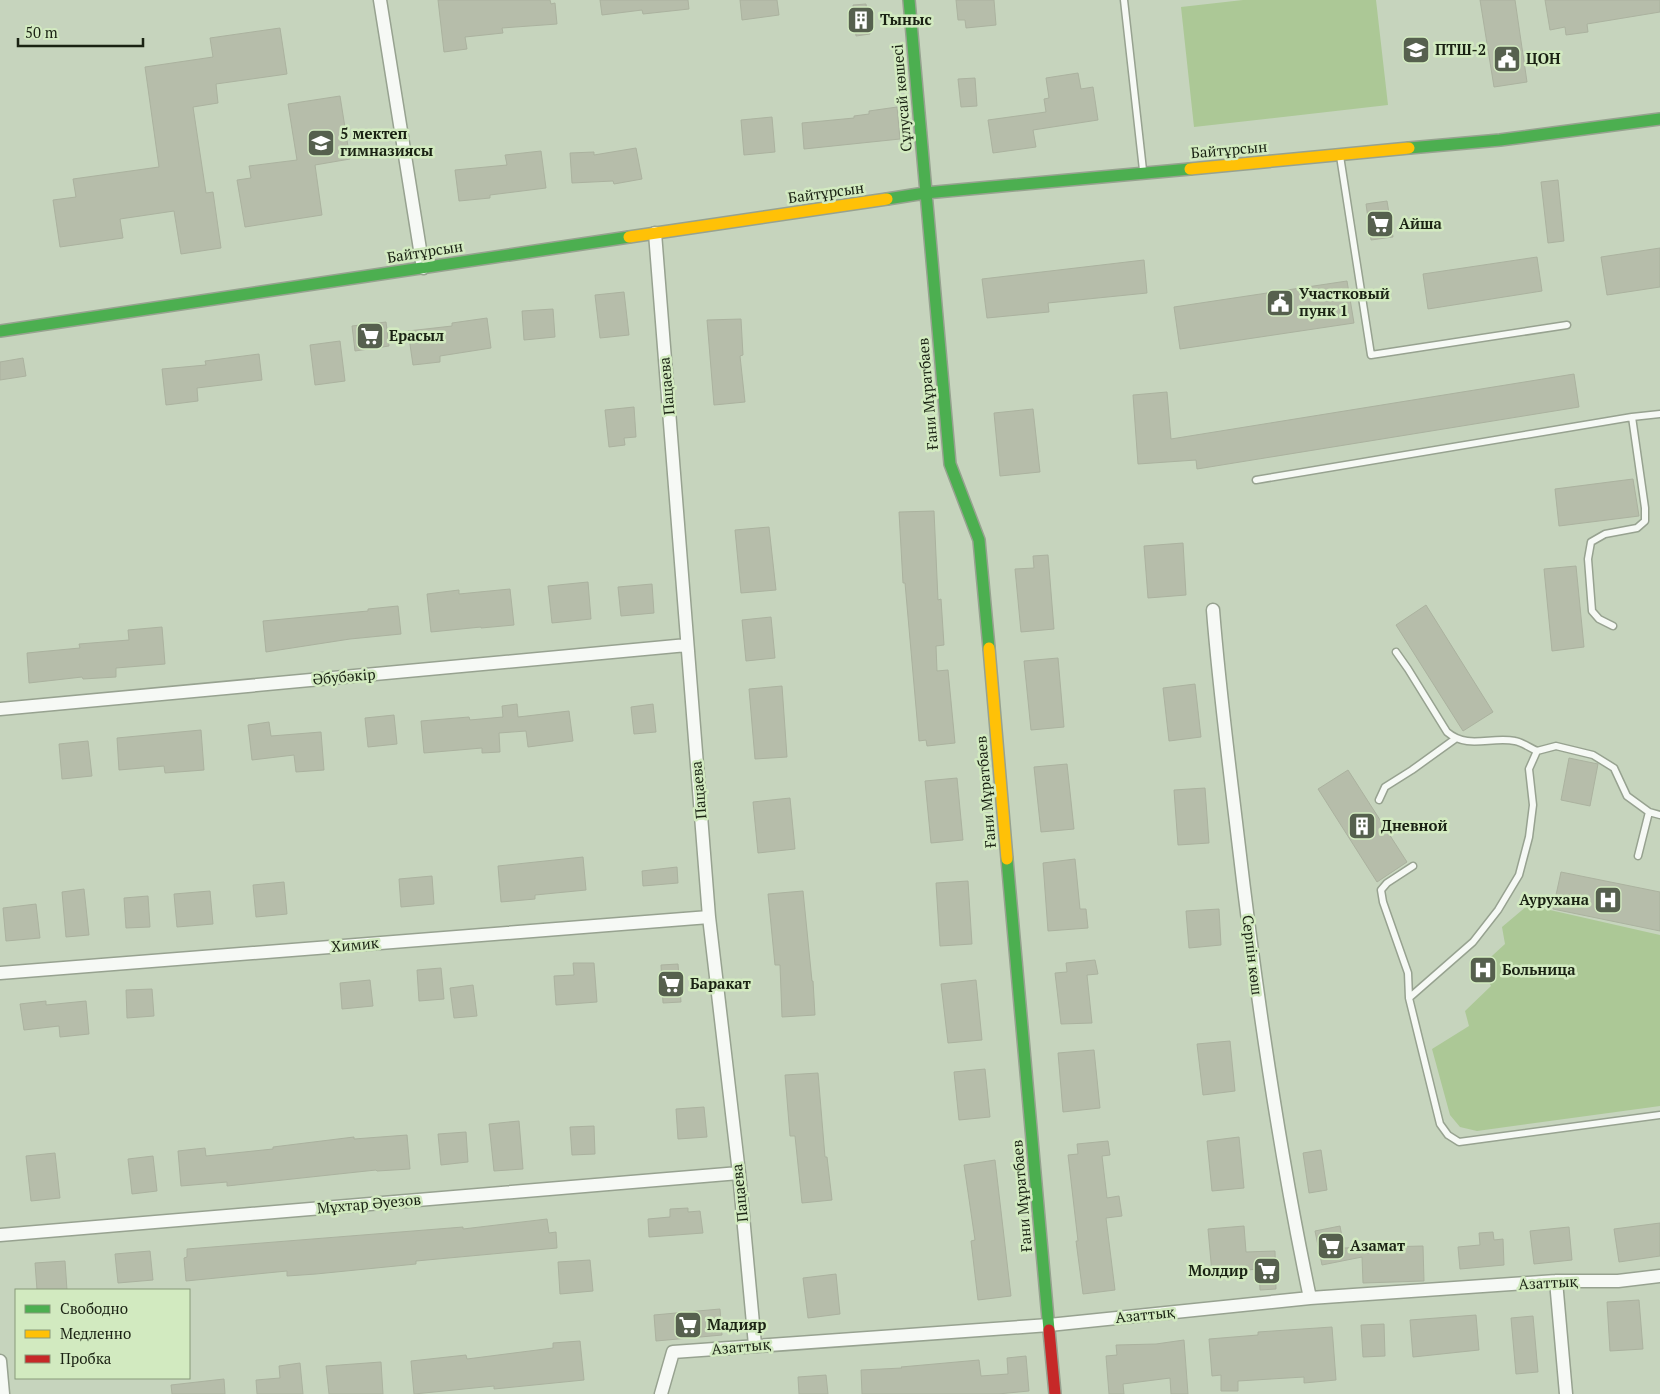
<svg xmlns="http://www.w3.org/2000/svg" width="1660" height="1394" font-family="'PT Serif',serif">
	<rect width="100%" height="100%" fill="#c6d4bd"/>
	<!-- green -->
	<path fill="#acc896" d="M1243,0H1376L1388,105L1194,127L1181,7Z
		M1528,905L1660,935V1106L1477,1131L1460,1127L1450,1115L1432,1049L1469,1026L1465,1011L1491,986L1481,966L1505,944L1502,927Z"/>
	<!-- building -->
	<path fill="#b6bdaa" stroke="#abb29f" d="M438,0H550L551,4L555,3L557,24L502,28L503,33L465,37L467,49L444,52Z
		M600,0H688L689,9L643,14L642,10L602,15Z
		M740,0H777L779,15L742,20Z
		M956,0H994L996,25L966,28L965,20H958Z
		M1480,0H1515L1527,82L1494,87Z
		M1545,0H1660V12L1587,24L1588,32L1566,35L1565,27L1550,30Z
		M866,4L870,34L856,36L853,5Z
		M280,28L287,74L216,84L218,103L193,107L206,193L213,192L221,248L181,254L174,211L120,219L123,238L60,247L53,200L76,197L73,179L159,167L145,67L213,57L210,38Z
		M1078,73L1081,89L1093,87L1098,120L1033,130L1036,147L993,153L988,120L1046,112L1044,99L1049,98L1046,78Z
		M975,78L977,106L961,107L958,79Z
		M340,96L350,159L315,165L322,215L245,227L237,180L251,178L249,166L297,160L288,104Z
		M897,107L900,139L804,149L802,123L854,118V116L869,114V111Z
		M772,117L775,152L744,155L741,120Z
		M636,148L642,179L614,184L613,181L572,183L570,153L594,152V155Z
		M541,151L546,188L490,195V198L459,201L455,170L507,165L505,155Z
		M1558,180L1564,241L1548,243L1541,182Z
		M1387,201L1393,237L1371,240L1366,204Z
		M1660,248V287L1607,295L1601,257Z
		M1537,257L1542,291L1428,309L1423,274Z
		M1144,260L1147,293L1048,303L1049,312L987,318L982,279Z
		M1347,281L1354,323L1180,349L1174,307Z
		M624,292L629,335L600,338L595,295Z
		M553,309L555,337L524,340L522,311Z
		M487,318L491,348L440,356V362L413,365L408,331L452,326V323Z
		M741,319L743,355L740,356L745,402L714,405L707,320Z
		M386,322L389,346L355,351L352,326Z
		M340,341L345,381L315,385L310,345Z
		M259,354L262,380L197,388L198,401L166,405L162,369L206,365L205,361Z
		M23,358L26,376L0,380V362Z
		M1574,374L1579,407L1197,469L1196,460L1138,464L1133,395L1167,392L1171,439Z
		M634,407L636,437L624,438L625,445L609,447L605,410Z
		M1033,409L1040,472L1000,476L994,413Z
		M1633,479L1639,516L1559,526L1555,489Z
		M934,511L938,600L941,599L944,645L936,646L937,671L948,670L955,743L927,746L926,740L919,741L905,583H903L899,512Z
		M769,527L776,590L741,593L735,530Z
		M1183,543L1186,595L1148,598L1144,546Z
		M1048,555L1054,629L1021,632L1015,569L1034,568L1033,556Z
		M1576,566L1584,647L1552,651L1544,569Z
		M588,582L591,619L552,623L548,586Z
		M652,584L654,613L621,616L618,587Z
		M510,589L514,625L481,628V627L431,632L427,594L459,590V594Z
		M1426,605L1493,712L1463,731L1396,625Z
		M398,606L401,634L350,639L266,652L263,621L368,611V609Z
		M771,617L775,658L746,661L742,620Z
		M162,627L165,664L116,668V677L83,679L82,677L29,683L27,653L80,648L79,644L129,640L128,630Z
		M1058,658L1064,727L1031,730L1024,661Z
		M1195,684L1201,737L1169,741L1163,688Z
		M782,686L787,757L755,759L749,689Z
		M517,704L518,717L569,711L573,741L528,747L526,731L499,733L500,752L482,753V748L424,753L421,721L469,717L470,720L503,717L502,706Z
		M653,704L656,732L634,734L631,707Z
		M394,715L397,744L368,747L365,718Z
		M269,722L271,736L321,732L324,770L296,772L294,755L252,760L248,725Z
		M201,730L204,770L165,773L164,766L119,770L117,738Z
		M88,741L92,776L62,779L59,744Z
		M1569,758L1598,764L1590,806L1561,800Z
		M1067,764L1074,829L1041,832L1034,767Z
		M1348,770L1407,862L1377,882L1318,789Z
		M957,778L963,840L931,843L925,781Z
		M1205,788L1209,843L1178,845L1174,790Z
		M790,798L795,849L758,853L753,802Z
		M583,857L586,890L535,895V899L501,902L498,866Z
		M1075,859L1080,909H1086L1088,928L1048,931L1043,863Z
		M677,867L678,883L643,886L642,871Z
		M1561,872L1660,892V931L1553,909Z
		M432,876L434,904L401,907L399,879Z
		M968,881L972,944L940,946L936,883Z
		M284,882L287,914L256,917L253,885Z
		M84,889L89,935L66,937L62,892Z
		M210,891L213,924L177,927L174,894Z
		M803,891L812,981H813L815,1015L782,1017L780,965H775L768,894Z
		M148,896L150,927L126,928L124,898Z
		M36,904L40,938L6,941L3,908Z
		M1219,909L1221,945L1189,948L1186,911Z
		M1095,960L1098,974L1087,975L1092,1023L1061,1024L1055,973L1067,972L1066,963Z
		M573,963H594L597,1002L556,1005L554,976L574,975Z
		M678,964L681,1002L663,1003L661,965Z
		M441,968L444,999L419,1001L417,970Z
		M370,980L373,1006L342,1009L340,983Z
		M976,980L982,1040L948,1043L941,984Z
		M473,985L477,1016L454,1018L450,988Z
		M152,989L154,1016L127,1018L126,990Z
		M46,1001V1005L86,1001L89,1034L60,1037L59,1026L24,1030L20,1004Z
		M1230,1041L1235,1091L1203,1095L1197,1044Z
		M1094,1050L1100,1108L1063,1112L1058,1053Z
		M985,1069L990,1117L959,1120L954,1072Z
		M818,1073L825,1157H827L832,1200L802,1203L795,1136H790L785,1075Z
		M704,1107L707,1137L678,1139L676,1109Z
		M519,1121L523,1169L494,1171L489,1124Z
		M594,1126L595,1154L572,1155L570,1127Z
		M466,1132L468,1162L441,1165L438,1134Z
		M407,1135L410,1169L377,1171L376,1170L227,1186V1182L181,1186L178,1151L205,1148L206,1156L273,1149V1147L354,1137V1139Z
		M1239,1137L1244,1188L1212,1191L1207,1141Z
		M1108,1141L1110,1155L1102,1156L1107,1198L1119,1196L1122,1216L1106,1218L1115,1290L1083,1294L1076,1241H1078L1068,1155L1078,1154L1077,1144Z
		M1321,1150L1327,1190L1309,1193L1303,1153Z
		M55,1153L60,1198L31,1201L26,1156Z
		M153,1156L157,1191L132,1194L128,1159Z
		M995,1160L1011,1296L978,1300L971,1241L975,1240L964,1165Z
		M688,1208V1212L700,1211L703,1233L649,1237L648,1219L670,1217V1209Z
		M547,1219L549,1233L556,1232L557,1248L416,1261V1264L316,1274L287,1276V1271L186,1281L184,1258L187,1257V1249L463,1227V1229Z
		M1660,1223V1256L1619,1262L1614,1229Z
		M1244,1226L1246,1252L1275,1251L1276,1289L1260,1290L1259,1269L1212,1273L1208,1229Z
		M1340,1226L1344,1248L1423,1246L1424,1281L1363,1283L1362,1257L1322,1265L1315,1231Z
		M1569,1227L1572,1260L1534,1264L1530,1231Z
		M1493,1232L1494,1240L1503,1239L1504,1265L1460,1269L1458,1247L1480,1245L1479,1233Z
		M150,1251L153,1280L118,1283L115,1254Z
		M590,1260L593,1291L560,1294L558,1262Z
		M65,1261L67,1290H37L35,1263Z
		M836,1274L840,1314L808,1318L803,1278Z
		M1639,1300L1643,1349L1610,1351L1607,1302Z
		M720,1309L722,1335L656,1341L654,1315Z
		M1476,1315L1479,1350L1413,1357L1410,1320Z
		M1533,1316L1538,1372L1516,1374L1511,1318Z
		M1384,1324L1385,1356L1363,1357L1361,1325Z
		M1332,1327L1336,1380L1304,1383V1377L1238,1381V1391H1221V1375L1212,1376L1209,1339L1258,1335V1332Z
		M1184,1340L1188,1394H1171L1170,1378L1123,1384L1124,1394H1109L1106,1356L1117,1355L1116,1345L1156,1344Z
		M580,1341L584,1380L494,1389V1386L414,1394L411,1361L466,1355L467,1359L553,1348V1343Z
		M1026,1356L1029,1391L998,1394H862L861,1370L902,1368L901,1367L979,1360L981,1376L1008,1374L1007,1358Z
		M381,1362L383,1394H329L326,1366Z
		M300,1363L303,1394H257L256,1380L280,1378L279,1366Z
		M826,1375L828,1394H799L798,1377Z
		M224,1379L225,1394H172L171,1385Z"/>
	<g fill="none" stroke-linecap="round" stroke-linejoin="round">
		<!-- lane casing -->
		<g stroke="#97a290" stroke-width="9">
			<path id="lane" d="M1124,0L1143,170
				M1340,156L1371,355L1567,325
				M1256,480L1632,417L1660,414
				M1613,626L1599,619L1592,611L1588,559L1591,542L1605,534L1637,528L1645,521V508L1632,417
				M1396,652L1408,669L1447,732C1468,750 1491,736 1515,741C1522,742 1530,748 1537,751
				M1379,800L1385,787L1412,770L1455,739
				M1660,815L1649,812L1627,796L1614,768L1593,755L1556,746L1537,751L1529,769L1533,805L1529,837L1519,875L1498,910L1473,942L1409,998L1440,1124L1448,1135L1459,1142L1660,1115
				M1638,856L1649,812
				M1409,998L1408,973L1383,902L1381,890L1387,883L1413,866"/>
		</g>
		<!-- street casing -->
		<g stroke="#97a290" stroke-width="15">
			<path id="street" d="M380,0L423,268
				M655,233L709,917L739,1173L755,1345
				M1213,610C1219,687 1229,763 1238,839C1256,993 1278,1146 1310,1298
				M0,709L687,645
				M0,973L709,917
				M0,1235L739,1173
				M1556,1281L1566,1394
				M0,1361L3,1394
				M661,1394L673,1352L1049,1325L1310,1298L1556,1281H1618L1660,1276"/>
		</g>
		<!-- fast casing -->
		<g stroke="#97a290" stroke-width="14">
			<path id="fast" d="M909,0L950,464L979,540L989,648
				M1409,148L1500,140L1660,119
				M887,199L925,193L1190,169
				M0,331L629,237
				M1007,859L1049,1330"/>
		</g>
		<!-- slow casing -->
		<g stroke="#97a290" stroke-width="14">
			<path id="slow" d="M1190,169L1409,148
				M629,237L887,199
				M989,648L1007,859"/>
		</g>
		<!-- jam casing -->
		<g stroke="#97a290" stroke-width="14">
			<path id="jam" d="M1049,1330L1055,1394"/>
		</g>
		<!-- lane -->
		<use href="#lane" stroke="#f6f9f5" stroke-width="6"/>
		<!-- street -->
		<use href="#street" stroke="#f6f9f5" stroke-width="12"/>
		<!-- fast -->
		<use href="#fast" stroke="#4caf50" stroke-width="11"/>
		<!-- slow -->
		<use href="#slow" stroke="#ffc107" stroke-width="11"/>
		<!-- jam -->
		<use href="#jam" stroke="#c62828" stroke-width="11"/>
	</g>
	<!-- icons -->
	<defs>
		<g id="building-square" transform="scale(1.4375)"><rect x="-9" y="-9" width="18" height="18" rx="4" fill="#56604e" stroke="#d2eac0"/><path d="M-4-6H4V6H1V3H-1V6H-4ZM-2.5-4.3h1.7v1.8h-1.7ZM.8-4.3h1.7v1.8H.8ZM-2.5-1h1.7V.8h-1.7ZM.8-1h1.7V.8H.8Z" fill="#fff"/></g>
		<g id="university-square" transform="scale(1.4375)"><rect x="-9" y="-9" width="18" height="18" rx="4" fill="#56604e" stroke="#d2eac0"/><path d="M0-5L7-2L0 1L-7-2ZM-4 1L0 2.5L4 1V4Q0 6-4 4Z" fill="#fff"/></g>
		<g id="civic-square" transform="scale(1.4375)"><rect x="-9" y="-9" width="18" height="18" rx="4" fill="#56604e" stroke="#d2eac0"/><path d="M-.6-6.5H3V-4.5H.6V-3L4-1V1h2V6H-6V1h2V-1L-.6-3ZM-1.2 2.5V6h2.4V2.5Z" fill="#fff"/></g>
		<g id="school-square" transform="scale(1.4375)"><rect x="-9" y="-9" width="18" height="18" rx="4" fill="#56604e" stroke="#d2eac0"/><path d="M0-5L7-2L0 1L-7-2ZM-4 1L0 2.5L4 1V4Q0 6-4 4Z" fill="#fff"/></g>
		<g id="supermarket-square" transform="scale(1.4375)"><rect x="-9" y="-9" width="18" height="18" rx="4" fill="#56604e" stroke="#d2eac0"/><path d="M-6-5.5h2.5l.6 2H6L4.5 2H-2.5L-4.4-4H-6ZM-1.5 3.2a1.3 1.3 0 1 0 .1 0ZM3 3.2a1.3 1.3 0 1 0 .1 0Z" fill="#fff"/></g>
		<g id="hospital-square" transform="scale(1.4375)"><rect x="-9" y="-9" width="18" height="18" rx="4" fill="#56604e" stroke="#d2eac0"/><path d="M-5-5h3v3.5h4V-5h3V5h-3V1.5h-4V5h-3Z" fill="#fff"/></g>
	</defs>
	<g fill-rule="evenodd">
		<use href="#building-square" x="861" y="20"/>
		<use href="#university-square" x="1416" y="50"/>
		<use href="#civic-square" x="1507" y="59"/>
		<use href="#school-square" x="321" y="143"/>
		<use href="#supermarket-square" x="1380" y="224"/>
		<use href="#civic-square" x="1280" y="303"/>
		<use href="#supermarket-square" x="370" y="336"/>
		<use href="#building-square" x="1362" y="826"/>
		<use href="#hospital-square" x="1608" y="900"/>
		<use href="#hospital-square" x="1483" y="970"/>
		<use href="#supermarket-square" x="671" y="984"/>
		<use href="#supermarket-square" x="1331" y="1246"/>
		<use href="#supermarket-square" x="1267" y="1271"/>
		<use href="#supermarket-square" x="688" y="1325"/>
	</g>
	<g text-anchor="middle" stroke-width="5" stroke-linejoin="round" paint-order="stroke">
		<!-- poi labels -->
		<g font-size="15" font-weight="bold" fill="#1a2213" stroke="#d2eac0" text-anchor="start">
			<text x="880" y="25">Тыныс</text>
			<text x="1435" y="55">ПТШ-2</text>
			<text x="1526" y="64">ЦОН</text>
			<text x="340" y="139">5 мектеп<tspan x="340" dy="17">гимназиясы</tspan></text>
			<text x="1399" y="229">Айша</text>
			<text x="1299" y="299">Участковый<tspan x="1299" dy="17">пунк 1</tspan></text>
			<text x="389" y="341">Ерасыл</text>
			<text x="1381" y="831">Дневной</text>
			<text x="1589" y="905" text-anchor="end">Аурухана</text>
			<text x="1502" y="975">Больница</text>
			<text x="690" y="989">Баракат</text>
			<text x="1350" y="1251">Азамат</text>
			<text x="1248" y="1276" text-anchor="end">Молдир</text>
			<text x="707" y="1330">Мадияр</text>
		</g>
		<!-- street labels -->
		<g font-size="15" fill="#1a2213" stroke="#d2eac0">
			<text transform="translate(902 98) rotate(-95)" y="5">Сұлусай көшесі</text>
			<text transform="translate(1229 150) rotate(-5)" y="5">Байтұрсын</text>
			<text transform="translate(826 193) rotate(-8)" y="5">Байтұрсын</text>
			<text transform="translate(425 252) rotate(-9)" y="5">Байтұрсын</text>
			<text transform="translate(667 386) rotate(-95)" y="5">Пацаева</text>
			<text transform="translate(928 394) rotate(-95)" y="5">Ғани Мұратбаев</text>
			<text transform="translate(344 677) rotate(-5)" y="5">Әбубәкір</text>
			<text transform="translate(699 790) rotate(-95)" y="5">Пацаева</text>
			<text transform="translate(986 792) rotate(-95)" y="5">Ғани Мұратбаев</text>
			<text transform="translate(355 945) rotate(-5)" y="5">Химик</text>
			<text transform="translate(1252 955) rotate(83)" y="5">Серпін көш</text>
			<text transform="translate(740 1193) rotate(-96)" y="5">Пацаева</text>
			<text transform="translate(1022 1196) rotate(-95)" y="5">Ғани Мұратбаев</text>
			<text transform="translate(369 1204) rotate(-5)" y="5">Мұхтар Әуезов</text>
			<text transform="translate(1548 1283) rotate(-3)" y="5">Азаттық</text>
			<text transform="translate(1145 1315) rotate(-6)" y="5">Азаттық</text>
			<text transform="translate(741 1347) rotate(-5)" y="5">Азаттық</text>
		</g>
	</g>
	<!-- legend -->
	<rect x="15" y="1289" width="175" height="90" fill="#d2eac0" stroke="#889a7b"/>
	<rect x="25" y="1305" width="25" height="8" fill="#4caf50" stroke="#889a7b"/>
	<text x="60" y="1314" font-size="15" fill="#1a2213">Свободно</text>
	<rect x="25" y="1330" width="25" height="8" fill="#ffc107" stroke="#889a7b"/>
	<text x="60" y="1339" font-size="15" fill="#1a2213">Медленно</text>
	<rect x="25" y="1355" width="25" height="8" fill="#c62828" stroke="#889a7b"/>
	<text x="60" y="1364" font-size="15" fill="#1a2213">Пробка</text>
	<!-- scale -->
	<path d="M18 38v8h125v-8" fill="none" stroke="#1a2213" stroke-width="2.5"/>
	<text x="25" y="38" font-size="15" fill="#1a2213" stroke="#d2eac0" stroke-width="4" paint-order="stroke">50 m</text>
</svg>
